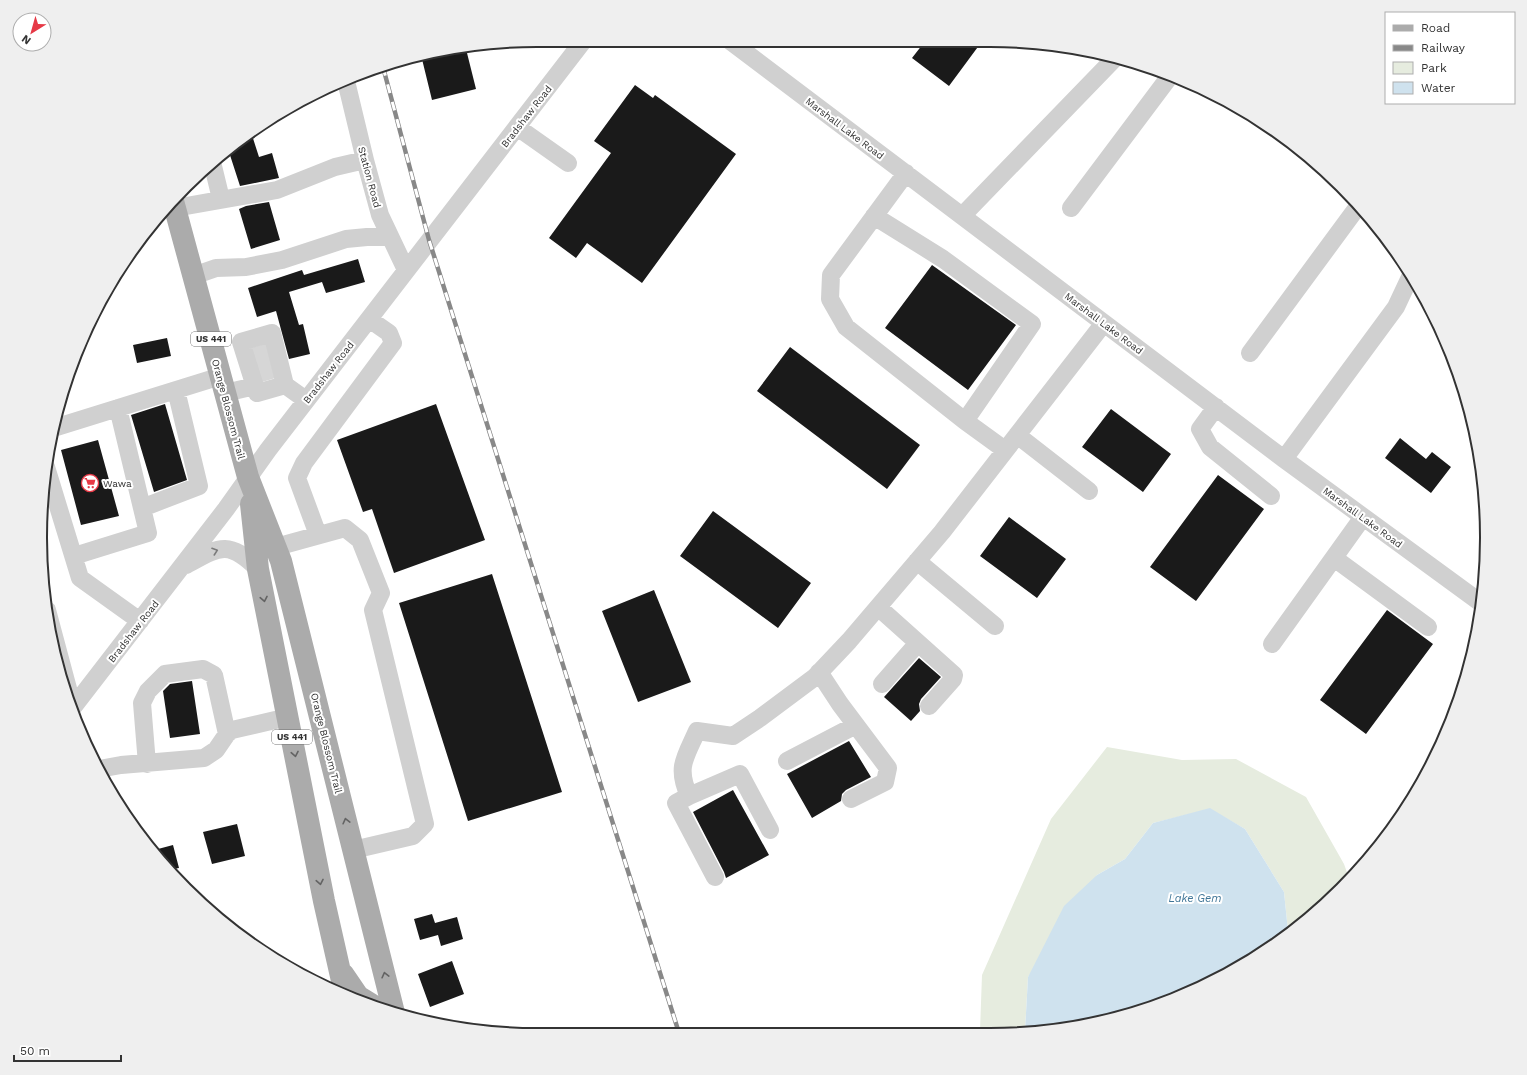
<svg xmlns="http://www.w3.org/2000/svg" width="1527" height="1075" font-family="'Work Sans',sans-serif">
	<rect width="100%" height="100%" fill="#fff"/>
	<!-- green -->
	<path fill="#e6ecdf" d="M1107,747L1182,760L1236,759L1306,797L1344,864L1349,878L1318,911L1288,931L1284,892L1245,829L1210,809L1153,823L1125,859L1097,875L1028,977L1025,1031H980L982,975L1051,819Z"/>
	<!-- water -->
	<path fill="#cfe2ee" d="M1210,808L1245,829L1284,892L1288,931L1209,984L1118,1018L1055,1031H1025L1028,977L1064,906L1097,875L1125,859L1153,823Z"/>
	<!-- building -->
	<path fill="#1a1a1a" d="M926,40H983L949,86L912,58Z
		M466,49L476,89L432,100L421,55Z
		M635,85L653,98L655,95L736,154L642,283L587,243L576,258L549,238L611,153L594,141Z
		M251,132L259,157L272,153L279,178L240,186L229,152Z
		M269,202L280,240L251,249L239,209L246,206Z
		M358,259L365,282L326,293L322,282L289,292L299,325L303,324L310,354L289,359L276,311L257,317L248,288L302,270L304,275Z
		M932,265L1016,325L968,390L885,328Z
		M167,338L171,356L137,363L133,345Z
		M264,346L272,378L264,380L254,349Z
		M790,347L920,445L887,489L757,391Z
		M165,404L187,480L154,492L131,415Z
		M436,404L485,540L394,573L372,509L363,512L337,440Z
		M1111,409L1171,454L1143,492L1082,447Z
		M1400,438L1426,459L1432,452L1451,467L1431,493L1385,458Z
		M98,440L119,516L81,525L61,450Z
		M1218,475L1264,509L1196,601L1150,567Z
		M713,511L811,583L778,628L680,556Z
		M1009,517L1066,559L1037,598L980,556Z
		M492,574L562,792L468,821L399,603Z
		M654,590L691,682L638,702L602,611Z
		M1387,610L1433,644L1366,734L1320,700Z
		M919,658L941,677L921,699L919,704L920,711L911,721L884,697Z
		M192,681L200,734L170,738L163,691L170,684Z
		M849,741L871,777L846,790L842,794L841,801L812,818L787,774Z
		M733,790L769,855L726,878L724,872L693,812Z
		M237,824L245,856L212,864L203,832Z
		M173,845L179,868L168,870L161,861L158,849Z
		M432,914L435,923L457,917L463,939L441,946L438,935L420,940L414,919Z
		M452,961L464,994L430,1007L418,974Z"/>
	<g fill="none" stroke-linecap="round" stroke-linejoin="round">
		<!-- minor-tunnel -->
		<path stroke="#d6d6d6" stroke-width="18" stroke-dasharray="18 9" stroke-linecap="butt" d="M252,357L269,352
			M257,374L274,369"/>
		<!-- minor -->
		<path stroke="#d0d0d0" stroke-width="18" d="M729,40L1284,459L1481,603
			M346,81L365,160L380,215L406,270
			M517,127L568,163
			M213,166L221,199
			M906,173L831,275L830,299L846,327L965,421
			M175,208L277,190L335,167L365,160
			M1071,208L1170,76
			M874,216L943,259L1032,324L965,421L1005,450
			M962,216L1116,57
			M193,276L216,268L246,267L282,260L346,239L367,237H390
			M1250,353L1359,205
			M285,385L272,333L241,342L257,393L285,385L306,400
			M225,393L255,386
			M1216,407L1200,429L1210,447L1271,496
			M57,427L221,376
			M1017,435L1089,491
			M1284,459L1396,307L1411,275
			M46,467L80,578L140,621
			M142,508L199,486L176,390
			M318,535L297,478L304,463L393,343L389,333L369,319
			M276,547L345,528L360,540L381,593L373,610L425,824L413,836L353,850
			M74,556L148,533L118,408
			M1334,558L1428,627
			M917,561L995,626
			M186,565C219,547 228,539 258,569
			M878,607L954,675L953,679L929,706
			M47,610L70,696
			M1272,644L1363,517
			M819,672L840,704L888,768L885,782L851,799
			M882,684L918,643
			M74,706L226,509L268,450L584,40
			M787,761L856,725
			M147,764L142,703L148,691L165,674L203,669L214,675L227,734
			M99,769L121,765L204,758L216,750L227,734L232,730L288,717
			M689,796L676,803L715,877
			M770,830L740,774L689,796C676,767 685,758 697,731L733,736L760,718L815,677L849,641L942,532L1104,323"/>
		<!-- major -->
		<path stroke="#ababab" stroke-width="22" d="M173,201L248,477L281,561L394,1013
			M251,504L258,569L324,901L345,994
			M343,974L358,996L371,1004"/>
		<!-- rail casing -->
		<g stroke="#888" stroke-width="4.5">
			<path id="rail" d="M383,67L429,240L679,1033"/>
		</g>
		<!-- rail -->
		<use href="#rail" stroke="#fff" stroke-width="3" stroke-dasharray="9" stroke-linecap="butt"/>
	</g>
	<!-- one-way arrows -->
	<defs><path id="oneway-chevron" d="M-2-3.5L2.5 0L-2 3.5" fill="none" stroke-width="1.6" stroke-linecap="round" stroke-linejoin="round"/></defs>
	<use stroke="#7a7a7a" href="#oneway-chevron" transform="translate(215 551) rotate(-19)"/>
	<g stroke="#636363">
		<use href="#oneway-chevron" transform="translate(264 599) rotate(79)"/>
		<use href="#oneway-chevron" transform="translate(295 754) rotate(79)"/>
		<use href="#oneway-chevron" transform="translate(346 821) rotate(-104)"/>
		<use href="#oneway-chevron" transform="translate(320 882) rotate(79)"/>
		<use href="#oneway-chevron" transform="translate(385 975) rotate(-104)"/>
	</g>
	<!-- icons -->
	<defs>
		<g id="supermarket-ring" transform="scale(0.9)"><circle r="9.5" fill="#fff" stroke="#e63946" stroke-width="1.5"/><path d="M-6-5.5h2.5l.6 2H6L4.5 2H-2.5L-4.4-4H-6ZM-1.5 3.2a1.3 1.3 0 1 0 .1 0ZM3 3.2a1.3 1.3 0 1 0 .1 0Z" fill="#e63946"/></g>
	</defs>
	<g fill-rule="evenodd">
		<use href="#supermarket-ring" x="90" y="483"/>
	</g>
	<g text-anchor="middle" stroke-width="4" stroke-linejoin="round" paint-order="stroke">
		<!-- shield labels -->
		<g fill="#fff" stroke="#707070" stroke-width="1">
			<rect x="191" y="332" width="40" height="14" rx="3"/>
			<rect x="272" y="730" width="40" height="14" rx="3"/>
		</g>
		<g font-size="9" font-weight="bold" fill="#333">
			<text x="211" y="342">US 441</text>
			<text x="292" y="740">US 441</text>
		</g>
		<!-- street labels -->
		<g font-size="10" fill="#333" stroke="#fff">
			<text transform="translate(526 116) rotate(-52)" y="4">Bradshaw Road</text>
			<text transform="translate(845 128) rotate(37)" y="4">Marshall Lake Road</text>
			<text transform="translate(370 177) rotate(75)" y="4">Station Road</text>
			<text transform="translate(1104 323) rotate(37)" y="4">Marshall Lake Road</text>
			<text transform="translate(328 372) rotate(-52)" y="4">Bradshaw Road</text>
			<text transform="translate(229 409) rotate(75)" y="4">Orange Blossom Trail</text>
			<text transform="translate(1363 517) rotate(36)" y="4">Marshall Lake Road</text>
			<text transform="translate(133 631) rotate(-52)" y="4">Bradshaw Road</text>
			<text transform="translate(327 743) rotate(76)" y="4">Orange Blossom Trail</text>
		</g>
		<!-- poi labels -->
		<g font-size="10" fill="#333" stroke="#fff" text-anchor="start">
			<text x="103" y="487">Wawa</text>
		</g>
		<!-- water labels -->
		<g font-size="11" font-style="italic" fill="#3f7597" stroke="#fff">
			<text x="1195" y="902">Lake Gem</text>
		</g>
	</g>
	<!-- crop -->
	<path d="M0 0H1527V1075H0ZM537 47H990A490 490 0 0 1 1480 537V538A490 490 0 0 1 990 1028H537A490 490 0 0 1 47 538V537A490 490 0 0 1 537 47Z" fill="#efefef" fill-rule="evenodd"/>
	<path fill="none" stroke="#333" stroke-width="2" d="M537 47H990A490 490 0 0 1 1480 537V538A490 490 0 0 1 990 1028H537A490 490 0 0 1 47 538V537A490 490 0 0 1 537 47Z"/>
	<!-- legend -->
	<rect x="1385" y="12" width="130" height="92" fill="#ffffff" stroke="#adadad"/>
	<rect x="1393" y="25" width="20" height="6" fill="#ababab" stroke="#adadad"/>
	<text x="1421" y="32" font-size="12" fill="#333333">Road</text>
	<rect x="1393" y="45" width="20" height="6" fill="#888888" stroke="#adadad"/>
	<text x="1421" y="52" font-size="12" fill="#333333">Railway</text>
	<rect x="1393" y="62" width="20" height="12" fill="#e6ecdf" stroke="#adadad"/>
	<text x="1421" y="72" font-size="12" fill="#333333">Park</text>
	<rect x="1393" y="82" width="20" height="12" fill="#cfe2ee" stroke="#adadad"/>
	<text x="1421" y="92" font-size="12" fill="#333333">Water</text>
	<!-- north arrow -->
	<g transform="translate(32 32) rotate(217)"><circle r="19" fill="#ffffff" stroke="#adadad"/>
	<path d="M0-3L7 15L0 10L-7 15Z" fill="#e63946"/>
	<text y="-6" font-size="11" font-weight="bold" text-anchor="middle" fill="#333333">N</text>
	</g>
	<!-- scale -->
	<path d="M14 1055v6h107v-6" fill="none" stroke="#333333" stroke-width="2"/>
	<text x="20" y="1055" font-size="12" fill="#333333" stroke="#ffffff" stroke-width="3" paint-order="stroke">50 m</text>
</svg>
